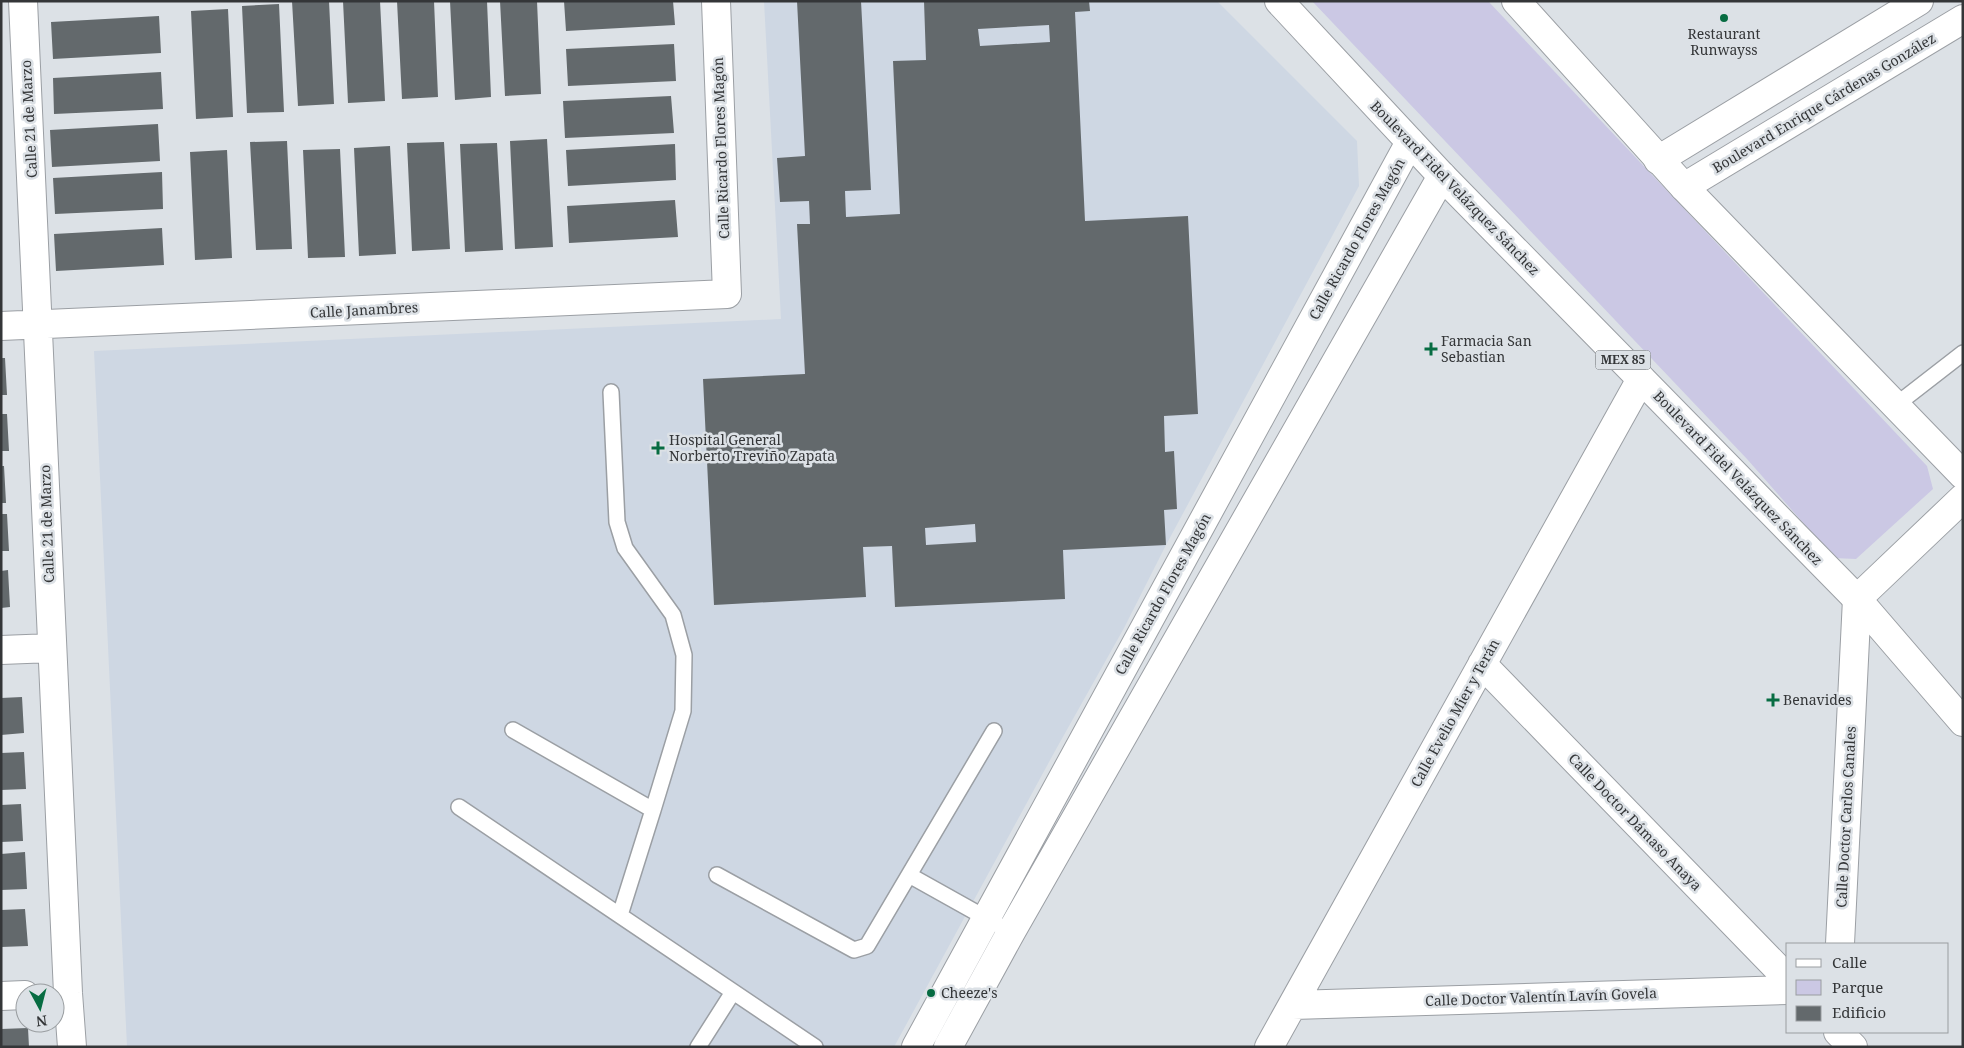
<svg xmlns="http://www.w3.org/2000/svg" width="1964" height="1048" font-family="'Noto Serif',serif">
	<rect width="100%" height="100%" fill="#dce1e6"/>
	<!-- built -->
	<path fill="#ced7e3" d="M764,1H1217L1357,141L1359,186L1166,545L1124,628L1055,751L894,1047H127L94,351L781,319Z"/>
	<!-- green -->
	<path fill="#cbc8e4" d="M1312,1H1488L1927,466L1933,489L1856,559L1834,558L1747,459Z"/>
	<!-- building -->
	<path fill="#63696c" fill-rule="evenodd" d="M292,1H329L334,104L298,106Z
		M343,1H380L385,101L348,103Z
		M397,1H434L438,97L402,99Z
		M450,1H487L491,97L455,100Z
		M500,1H537L541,94L505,96Z
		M564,1H673L675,25L566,31Z
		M797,1H861L871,190L845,191L846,217L900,214L893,61L926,60L924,1H1089L1090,11L1075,12L1085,221L1188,216L1198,414L1164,416L1165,452L1174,451L1177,509L1164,510L1166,545L1063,550L1065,599L895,607L892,546L863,547L866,597L714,605L703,379L805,374L797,224H810L809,201L780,202L777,158L805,156ZM1049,25L1050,42L980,46L978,29ZM975,524L976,542L926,545L925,528Z
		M279,4L284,112L247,113L242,6Z
		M228,9L233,117L196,119L191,11Z
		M159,16L161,53L53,59L51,22Z
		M674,44L676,81L568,86L566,49Z
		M161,72L163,109L54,114L53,78Z
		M671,96L674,133L565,138L563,101Z
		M158,124L160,161L52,167L50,130Z
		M547,139L553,247L515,249L510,141Z
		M287,141L292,249L256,250L250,142Z
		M444,142L450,249L412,251L407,143Z
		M497,143L503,250L465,252L460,144Z
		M675,144L676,180L568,186L566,150Z
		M390,146L396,254L359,256L354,148Z
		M340,149L345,257L308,258L303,150Z
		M227,150L232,258L195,260L190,152Z
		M162,172L163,209L55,214L53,178Z
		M675,200L678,237L569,243L567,206Z
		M162,228L164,265L56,271L54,234Z
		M1,358H5L7,395H1Z
		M1,414H7L9,451H1Z
		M1,466H4L6,503H1Z
		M1,514H7L9,551H1Z
		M8,570L10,607L1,608V571Z
		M22,697L24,733L1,735V698Z
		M24,752L26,789L1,790V753Z
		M21,804L23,841L1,842V805Z
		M25,852L27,889L1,890V854Z
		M25,909L28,946L1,947V910Z
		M28,1028L29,1047H1V1029Z"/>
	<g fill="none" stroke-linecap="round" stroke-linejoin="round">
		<!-- lane casing -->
		<g stroke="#9b9fa4" stroke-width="18">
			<path id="lane" d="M611,392L617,522L625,548L673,615L684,655L683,711L653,810
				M1896,405L1963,353
				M513,730L653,810L620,915
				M459,807L815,1047
				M717,875L854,950L867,946L994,731
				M909,875L1011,932
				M698,1047L733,992"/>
		</g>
		<!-- street casing -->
		<g stroke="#9b9fa4" stroke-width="30">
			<path id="street" d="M23,1L68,993L72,1047
				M1,326L727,294L716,1
				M1,650L52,648
				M1482,664L1788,979
				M1840,944L1857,599
				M1,996L25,995
				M1293,1005L1788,990
				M1838,1032L1853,1047
				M916,1047L1410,142
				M948,1047L1011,932L1442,176
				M1269,1047L1641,379"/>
		</g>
		<!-- secondary casing -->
		<g stroke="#9b9fa4" stroke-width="30">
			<path id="secondary" d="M1658,160L1919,1
				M1684,187L1963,19"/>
		</g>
		<!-- primary casing -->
		<g stroke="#9b9fa4" stroke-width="30">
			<path id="primary" d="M1279,1L1442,176L1857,599L1963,722
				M1516,1L1684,187L1963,475
				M1857,599L1963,498"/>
		</g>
		<!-- lane -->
		<use href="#lane" stroke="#fff" stroke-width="15"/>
		<!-- street -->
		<use href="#street" stroke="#fff" stroke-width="28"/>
		<!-- secondary -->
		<use href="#secondary" stroke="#fff" stroke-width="28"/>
		<!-- primary -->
		<use href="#primary" stroke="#fff" stroke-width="28"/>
	</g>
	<!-- markers -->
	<g fill="#076c42" stroke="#dce1e6" stroke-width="2">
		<circle cx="1724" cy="18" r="5"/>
		<path d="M1428.5 341.5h5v5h5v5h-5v5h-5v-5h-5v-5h5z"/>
		<path d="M655.5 440.5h5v5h5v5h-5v5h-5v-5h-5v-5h5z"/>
		<path d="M1770.5 692.5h5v5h5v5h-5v5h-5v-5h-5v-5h5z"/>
		<circle cx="931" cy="993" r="5"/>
	</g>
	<g text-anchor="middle" stroke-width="5" stroke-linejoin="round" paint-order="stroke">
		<!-- shield labels -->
		<rect fill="#dce1e6" stroke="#66696c" stroke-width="1" x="1595.5" y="350.5" width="55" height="19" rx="4"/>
		<g font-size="12" font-weight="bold" fill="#343638">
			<text x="1623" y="364">MEX 85</text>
		</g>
		<!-- poi labels -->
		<g font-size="14" fill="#343638" stroke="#dce1e6" text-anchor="start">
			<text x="1724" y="39" text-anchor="middle">Restaurant<tspan x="1724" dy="16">Runwayss</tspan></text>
			<text x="1441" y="346">Farmacia San<tspan x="1441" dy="16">Sebastian</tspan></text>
			<text x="669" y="445">Hospital General<tspan x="669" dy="16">Norberto Treviño Zapata</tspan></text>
			<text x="1783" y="705">Benavides</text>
			<text x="941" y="998">Cheeze's</text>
		</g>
		<!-- street labels -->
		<g font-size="14" fill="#343638" stroke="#dce1e6">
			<text transform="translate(1824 103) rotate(-31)" y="5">Boulevard Enrique Cárdenas González</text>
			<text transform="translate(29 119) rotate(-93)" y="5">Calle 21 de Marzo</text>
			<text transform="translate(721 148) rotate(-92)" y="5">Calle Ricardo Flores Magón</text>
			<text transform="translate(1455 188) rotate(46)" y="5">Boulevard Fidel Velázquez Sánchez</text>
			<text transform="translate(1357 239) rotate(-61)" y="5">Calle Ricardo Flores Magón</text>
			<text transform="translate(364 310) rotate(-3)" y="5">Calle Janambres</text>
			<text transform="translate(1738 478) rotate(46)" y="5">Boulevard Fidel Velázquez Sánchez</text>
			<text transform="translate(47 524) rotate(-92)" y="5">Calle 21 de Marzo</text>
			<text transform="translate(1163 594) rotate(-61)" y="5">Calle Ricardo Flores Magón</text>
			<text transform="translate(1455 713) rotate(-61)" y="5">Calle Evelio Mier y Terán</text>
			<text transform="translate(1846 817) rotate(-87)" y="5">Calle Doctor Carlos Canales</text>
			<text transform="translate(1635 822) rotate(46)" y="5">Calle Doctor Dámaso Anaya</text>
			<text transform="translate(1541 997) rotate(-2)" y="5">Calle Doctor Valentín Lavín Govela</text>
		</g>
	</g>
	<!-- border -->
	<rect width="1964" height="1048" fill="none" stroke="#343638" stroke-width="5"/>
	<!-- legend -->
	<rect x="1786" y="943" width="162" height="90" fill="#dce1e6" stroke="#999da0"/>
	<rect x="1796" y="959" width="25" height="8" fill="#ffffff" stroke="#999da0"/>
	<text x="1832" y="968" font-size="15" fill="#343638">Calle</text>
	<rect x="1796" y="980" width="25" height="15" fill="#cbc8e4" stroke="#999da0"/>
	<text x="1832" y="993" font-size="15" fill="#343638">Parque</text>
	<rect x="1796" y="1006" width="25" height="15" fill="#63696c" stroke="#999da0"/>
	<text x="1832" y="1018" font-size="15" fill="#343638">Edificio</text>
	<!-- north arrow -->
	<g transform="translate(40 1008) rotate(173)"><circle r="24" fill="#dce1e6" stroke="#999da0"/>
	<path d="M0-4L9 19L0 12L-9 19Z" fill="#076c42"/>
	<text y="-8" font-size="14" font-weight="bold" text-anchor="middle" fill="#343638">N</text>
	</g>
</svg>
